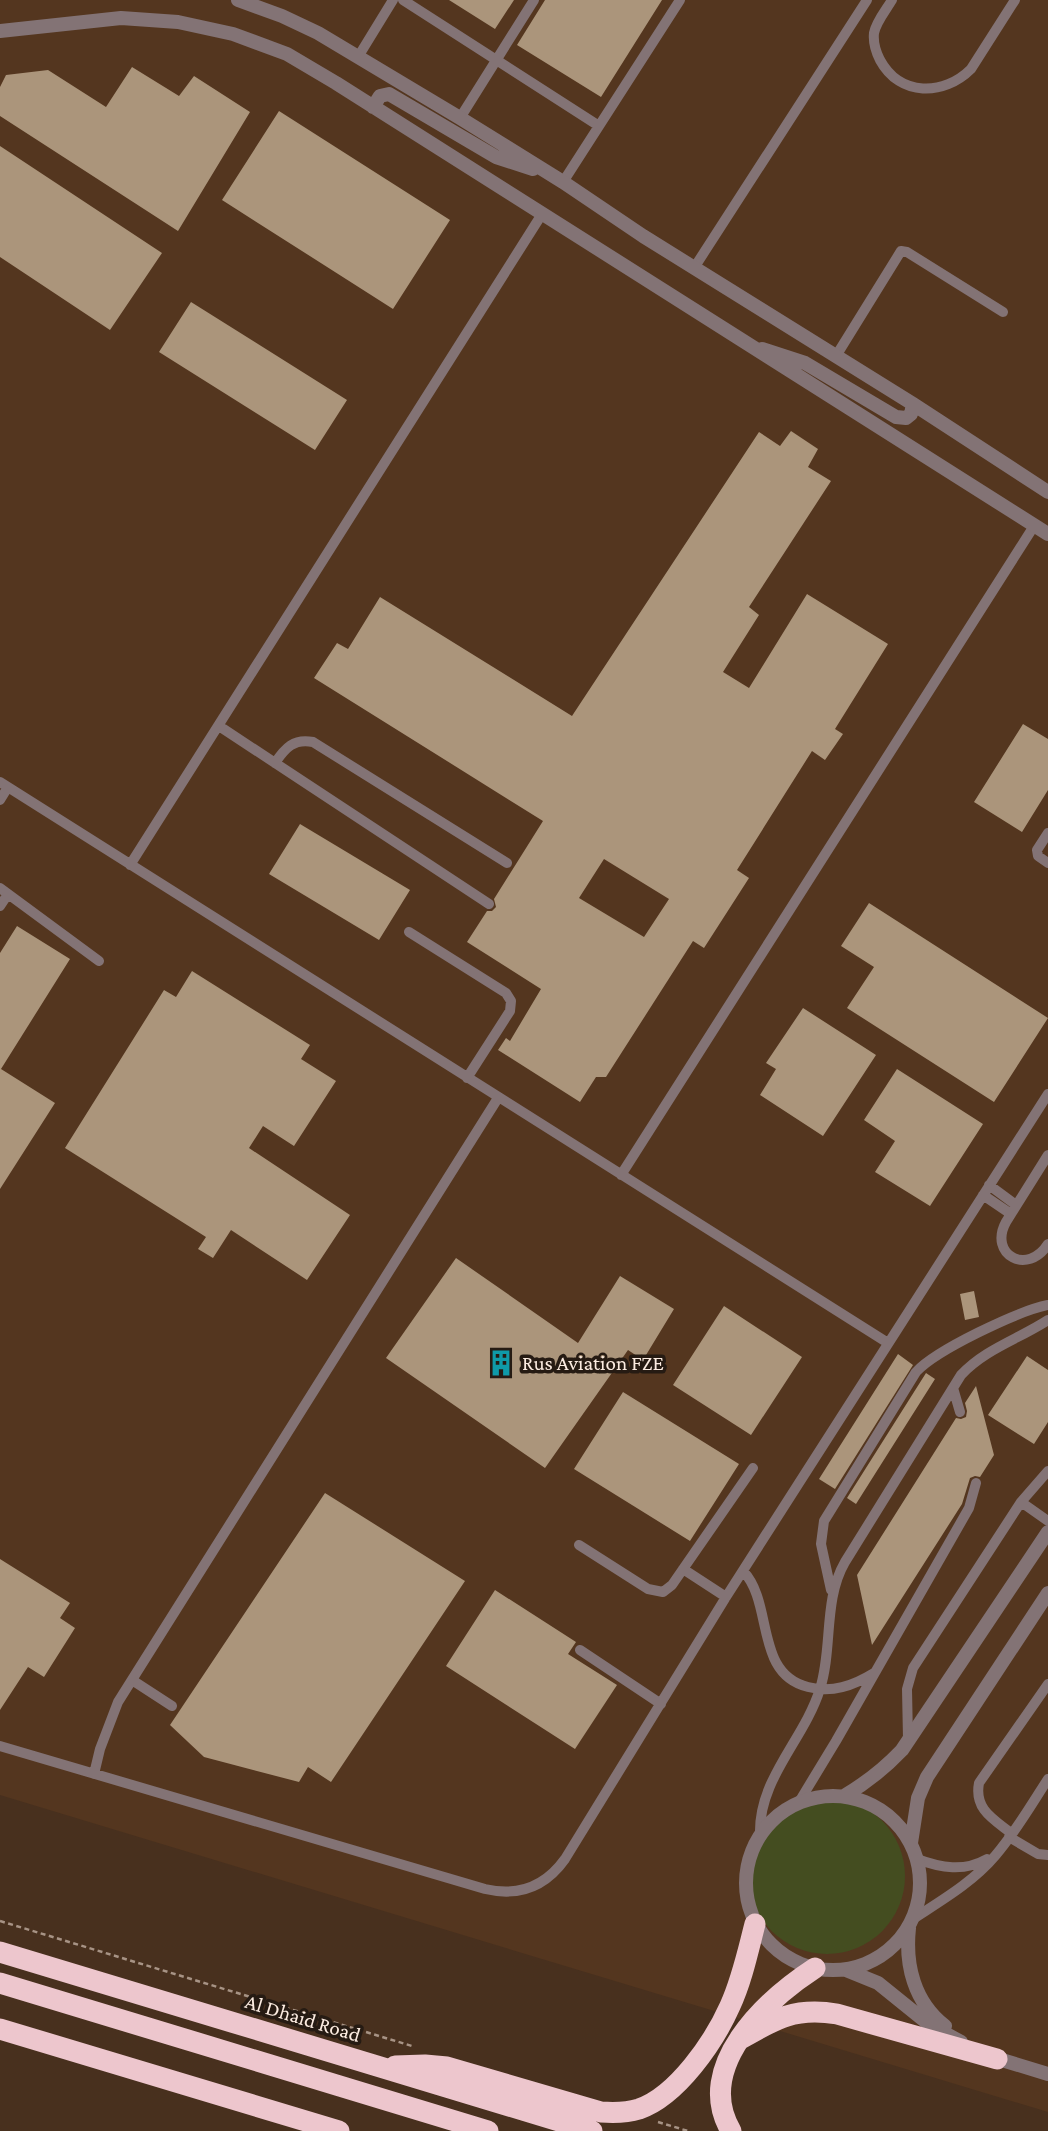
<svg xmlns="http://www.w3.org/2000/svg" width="1048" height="2131" font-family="'Crimson Pro',serif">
	<rect width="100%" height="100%" fill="#48301e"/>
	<!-- built -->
	<path fill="#54361f" d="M0,0H1048V2112L0,1795Z"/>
	<!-- green -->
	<path fill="#444d20" d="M749 1876a78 78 0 1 1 156 0a78 78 0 1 1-156 0Z"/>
	<!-- building -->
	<path fill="#ab957b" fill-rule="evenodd" d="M449,0H514L495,29Z
		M545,0H662L601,97L517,45Z
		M132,67L179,96L194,76L250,112L178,231L0,116V87L6,75L48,70L106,107Z
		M279,111L450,220L393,309L222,200Z
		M0,146L162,253L110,330L0,257Z
		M191,302L347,400L315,450L159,352Z
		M791,431L818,449L808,467L831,481L749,607L759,615L723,672L749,688L807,594L888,644L835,729L843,734L825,760L812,751L737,870L749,878L704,948L693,941L606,1077H596L580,1102L498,1050L506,1038L510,1041L541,989L467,942L487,911H492L496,907L494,899L543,821L314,678L337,643L348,649L380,597L572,716L759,432L780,446ZM604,859L669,899L644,937L579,898Z
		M1023,724L1048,739V790L1022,832L974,802Z
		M300,824L410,890L379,940L269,874Z
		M869,903L1048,1018L994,1102L847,1008L874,967L841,946Z
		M17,926L70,959L1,1069L55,1103L0,1189V953Z
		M192,971L310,1045L301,1059L336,1081L294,1146L263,1126L249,1148L350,1215L307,1280L231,1230L213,1258L198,1249L206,1237L65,1148L164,990L176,997Z
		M803,1008L876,1055L823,1136L760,1095L776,1069L766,1063Z
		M897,1069L983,1124L930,1206L875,1172L895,1141L864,1120Z
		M456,1258L578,1343L620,1276L674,1309L643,1360L628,1350L545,1468L386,1358Z
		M974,1291L979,1317L965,1320L960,1294Z
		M724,1306L802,1357L751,1435L673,1385Z
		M898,1354L913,1365L835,1489L819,1479Z
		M1027,1356L1048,1370V1422L1034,1444L988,1415Z
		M926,1373L935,1379L856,1504L847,1498Z
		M976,1386L994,1455L980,1477L975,1476L970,1478L962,1504L872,1645L857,1575L956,1418L961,1419L966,1417L967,1411L965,1403Z
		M623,1392L739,1464L690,1541L574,1469Z
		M325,1493L465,1581L331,1782L308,1767L299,1782L204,1757L170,1725Z
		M0,1559L70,1603L60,1618L75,1628L44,1677L28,1667L0,1710Z
		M495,1590L576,1642L568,1654L617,1685L575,1749L446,1666Z"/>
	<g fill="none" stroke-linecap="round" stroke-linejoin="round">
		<!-- path -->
		<path stroke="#a79385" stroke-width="2.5" stroke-dasharray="5 3.5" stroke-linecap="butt" d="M0,1921L412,2046
			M658,2122L688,2131"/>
		<!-- lane -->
		<path stroke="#837375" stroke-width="10" d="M403,0L599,126
			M892,0C886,10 876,22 874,33C873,42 876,52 880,60C900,97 944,96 971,69L1015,0
			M358,57L393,0
			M460,118L534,0
			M563,182L680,0
			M694,268L867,0
			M836,356L901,251L907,252L1003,312
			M219,726L489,904
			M275,763C285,748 294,738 313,742L507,863
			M0,782L888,1343
			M0,800L8,787
			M1048,833L1037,850L1038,856L1048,863
			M130,865L542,214
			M0,888L99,961
			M0,906L8,894
			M409,932L506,993L511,1001L510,1011L467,1078
			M1048,1155L1006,1222C988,1255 1028,1276 1048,1244
			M621,1175L1034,526
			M989,1185L1016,1205
			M983,1195L1011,1214
			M953,1388L960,1412
			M1021,1502L1048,1521
			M579,1545L648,1589L663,1592L672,1585L753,1468
			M683,1569L726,1597
			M743,1571C774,1603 754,1674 808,1687C832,1693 853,1686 874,1673
			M831,1590L821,1544L824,1521L916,1372C936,1350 1018,1311 1048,1305
			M580,1650L661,1704
			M132,1680L172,1706
			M908,1739L907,1689L913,1668L1021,1502L1048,1471
			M0,1746L485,1889C519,1897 545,1887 565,1859L726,1597L1048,1094
			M94,1774L100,1749L118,1702L498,1098
			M799,1802L836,1741L969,1508L976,1483
			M760,1833C759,1778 804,1740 820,1689C833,1648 823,1600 845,1562L961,1375C985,1349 1019,1339 1048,1320
			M1011,1833C993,1819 974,1809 979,1783L1048,1684
			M1009,1837L1038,1854L1048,1855
			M917,1859C941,1868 964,1872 987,1859
			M913,1919C942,1900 973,1882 995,1856C1015,1833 1031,1805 1048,1779"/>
		<!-- street -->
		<path stroke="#837375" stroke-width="14" d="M238,0L282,16L318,33L460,118L563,182L643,236L913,404L1048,492
			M0,31L121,18L178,22L233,34L287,54L336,83L1048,534
			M373,107L380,96L389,94L496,157L533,169
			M762,349L805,363L896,417L906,418L911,414L913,404
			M746 1883a87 87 0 1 1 174 0a87 87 0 1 1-174 0Z
			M844,1796C866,1783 884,1769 902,1750L1048,1532
			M911,1843L918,1798L927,1777L1048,1593
			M909,1928C905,1965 914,2002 945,2026
			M846,1970L878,1983L930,2025L961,2042
			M992,2057L1048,2074"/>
		<!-- highway -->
		<path stroke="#edc6cd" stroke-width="21" d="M0,1952L592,2131
			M0,1983L488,2131
			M0,2029L339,2131
			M739,2040C775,2019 794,2007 837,2014L997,2059
			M395,2066L425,2065L447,2067L601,2112C614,2113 626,2113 639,2109C677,2096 714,2042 730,2006C742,1980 748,1951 755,1924
			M731,2131C693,2067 766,2000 815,1968"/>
	</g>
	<!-- icons -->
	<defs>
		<g id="building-bare" transform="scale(2.1)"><path d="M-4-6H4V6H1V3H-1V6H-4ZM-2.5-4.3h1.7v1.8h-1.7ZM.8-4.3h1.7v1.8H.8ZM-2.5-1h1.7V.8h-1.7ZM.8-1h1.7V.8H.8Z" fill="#0f9aa8" stroke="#261b13" stroke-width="2.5" paint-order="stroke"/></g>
	</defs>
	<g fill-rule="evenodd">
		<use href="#building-bare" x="501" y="1363"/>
	</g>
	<g text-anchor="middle" stroke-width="7" stroke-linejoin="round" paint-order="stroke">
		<!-- poi labels -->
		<g font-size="21" fill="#fcece1" stroke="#261b13" text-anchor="start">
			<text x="522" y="1370">Rus Aviation FZE</text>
		</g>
		<!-- street labels -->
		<g font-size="21" fill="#fcece1" stroke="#261b13">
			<text transform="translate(303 2018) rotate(17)" y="7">Al Dhaid Road</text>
		</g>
	</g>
</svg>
